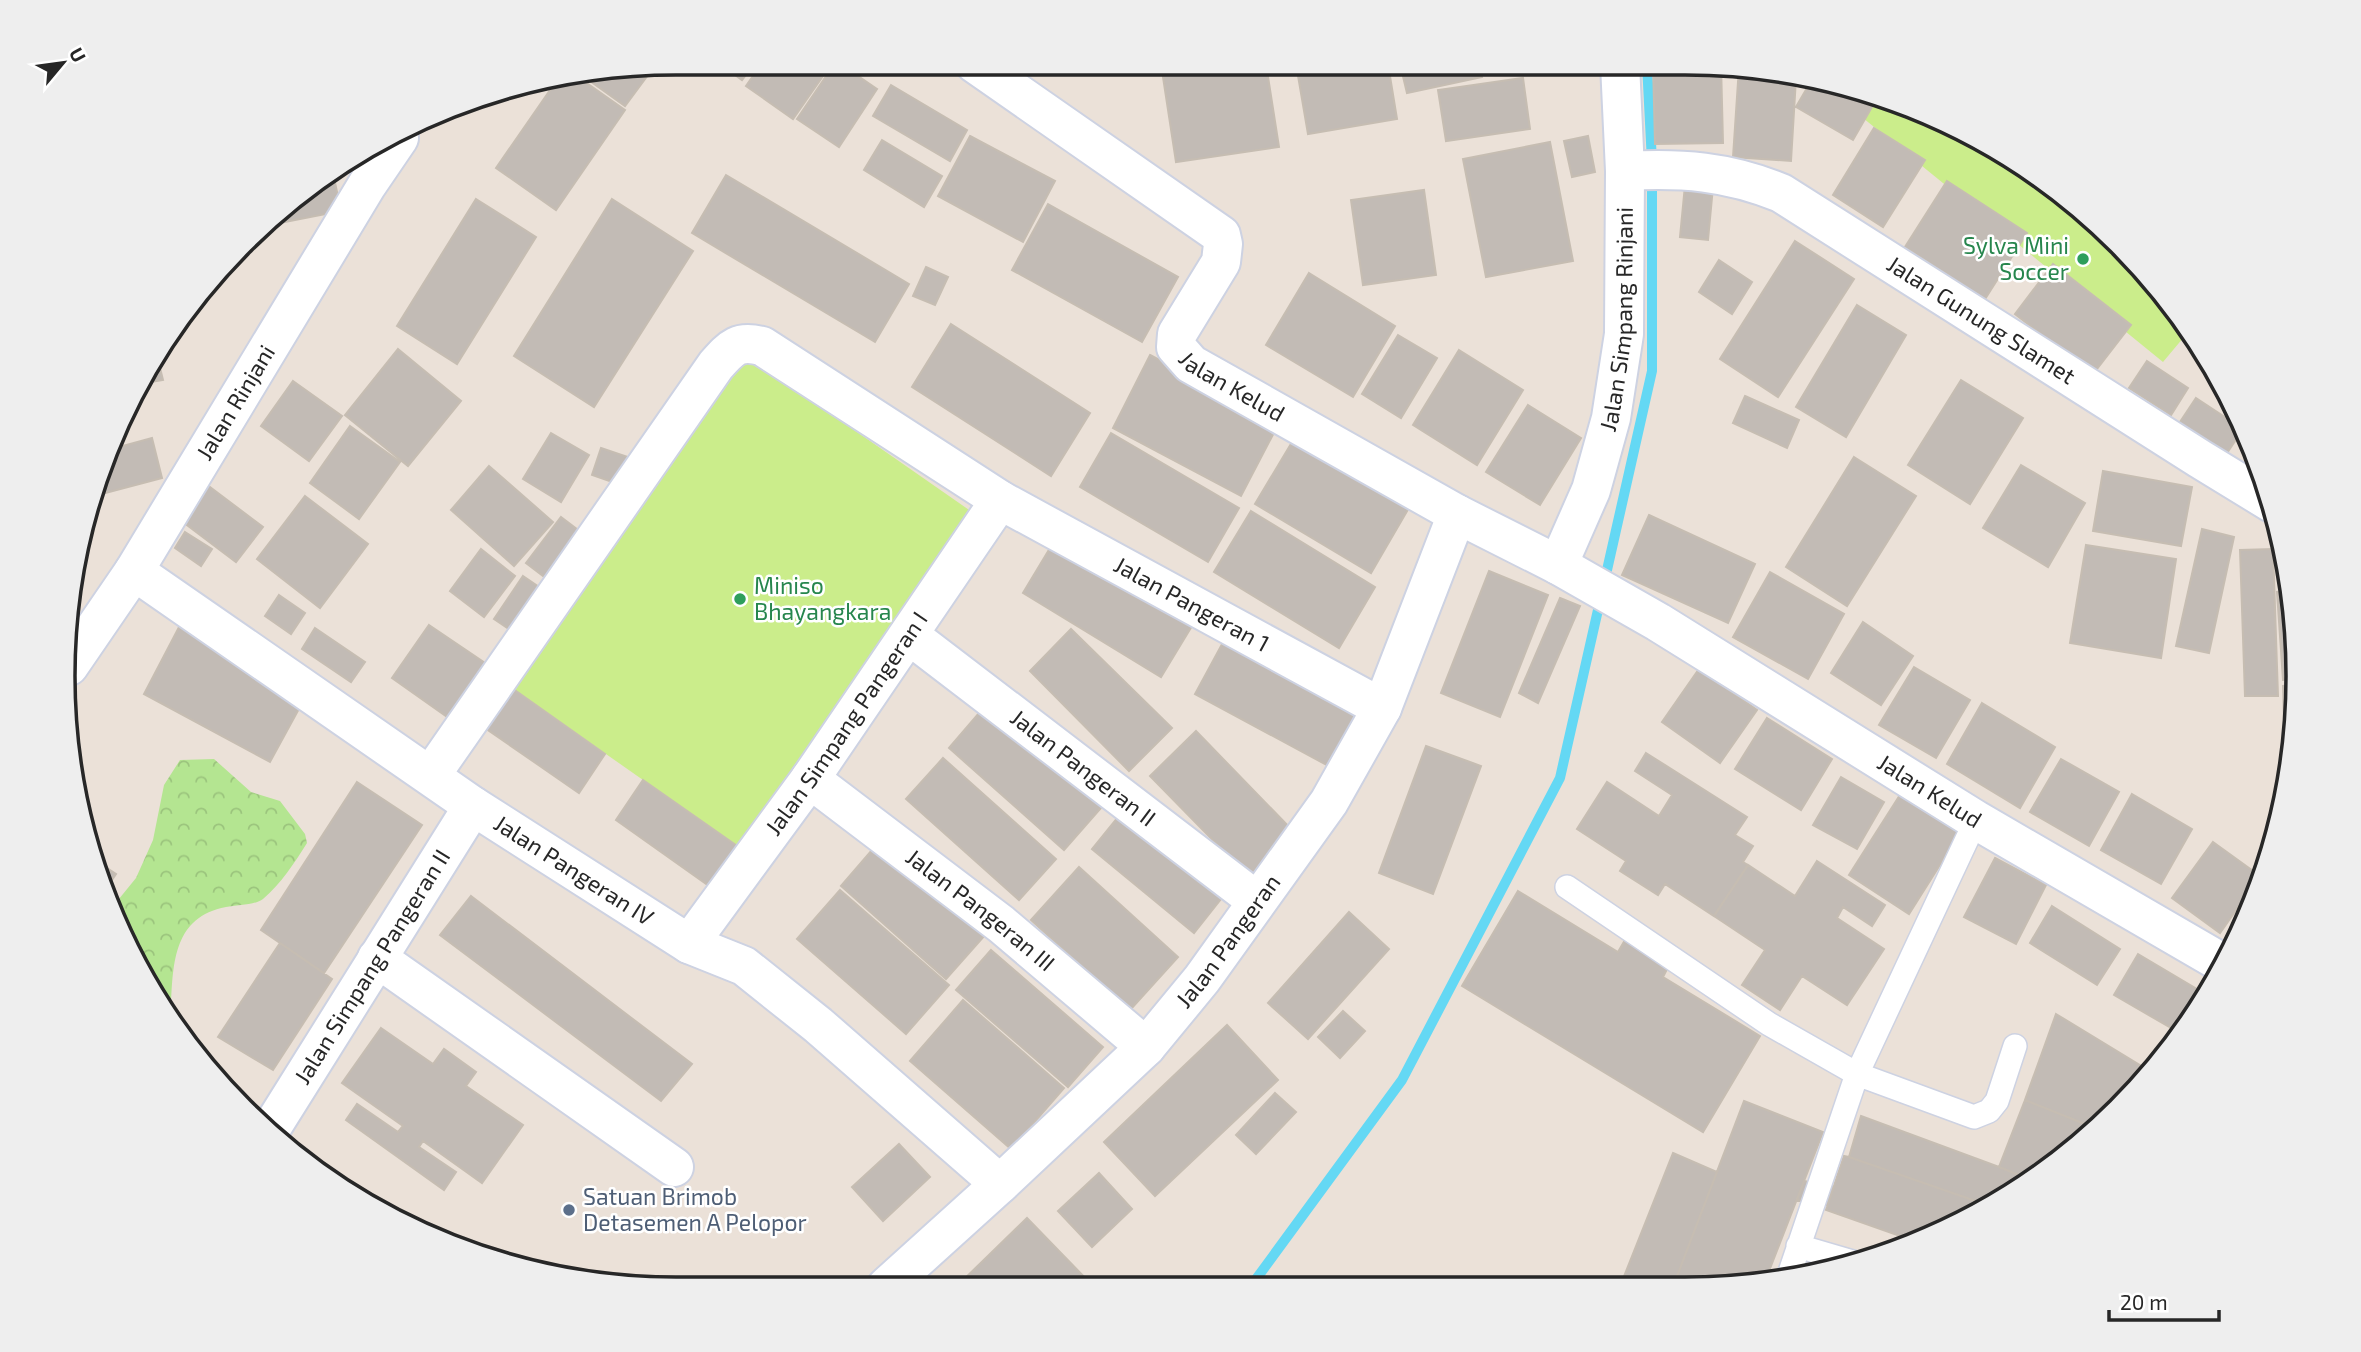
<svg xmlns="http://www.w3.org/2000/svg" width="2361" height="1352" font-family="'Exo 2',sans-serif">
	<defs>
		<pattern id="forest-crowns" width="20" height="18" patternUnits="userSpaceOnUse" patternTransform="scale(1.75)"><rect width="20" height="18" fill="#b4e591"/><path d="M2 6a3 3 0 1 1 6 0M12 15a3 3 0 1 1 6 0" fill="none" stroke="#9bc47d"/></pattern>
	</defs>
	<rect width="100%" height="100%" fill="#ebe1d8"/>
	<!-- forest -->
	<path fill="url(#forest-crowns)" d="M214,759L251,792L280,801L305,834L307,843C295,862 281,884 263,899C255,905 237,905 226,907C174,917 173,962 171,1006L173,1012L110,910L136,878L153,840L164,785L180,760Z"/>
	<!-- pitch -->
	<path fill="#cbed8b" d="M1820,83L1882,95L1992,145L2089,215L2172,303L2189,331L2163,362Z
		M741,351L972,512L740,848L509,686Z"/>
	<g fill="none" stroke-linecap="round" stroke-linejoin="round">
		<!-- stream -->
		<path stroke="#64d8f4" stroke-width="10" d="M1251,1286L1402,1080L1560,778L1652,371V162L1647,64"/>
	</g>
	<!-- building -->
	<path fill="#c2bbb5" stroke="#c6bdb2" stroke-width="2" d="M719,63H755L742,80Z
		M762,63H832L793,119L746,86Z
		M835,63H839L877,89L839,147L797,119Z
		M1161,64H1266L1279,147L1176,162Z
		M1296,64H1388L1397,119L1308,134Z
		M1400,64H1479L1482,77L1407,93Z
		M1653,64H1721L1723,143L1655,144Z
		M654,67L625,106L586,78Z
		M1739,67L1796,78L1791,161L1733,157Z
		M1523,78L1530,129L1446,141L1438,90Z
		M581,79L625,110L556,210L496,168L555,83Z
		M1811,81L1860,91L1876,100L1853,140L1796,107Z
		M891,85L967,130L950,161L873,116Z
		M1874,128L1925,160L1883,227L1833,195Z
		M970,136L1055,181L1023,242L938,196Z
		M1588,136L1595,172L1572,177L1564,141Z
		M882,140L942,176L924,207L864,170Z
		M1550,142L1573,261L1486,277L1463,159Z
		M333,173L341,211L270,225L303,189Z
		M726,175L909,284L875,342L692,233Z
		M1947,181L2027,233L1985,299L1905,247Z
		M1685,185L1713,187L1708,240L1680,237Z
		M1424,190L1436,275L1363,285L1351,200Z
		M476,199L536,237L457,364L397,326Z
		M612,199L693,251L594,407L514,356Z
		M1048,204L1178,277L1142,342L1012,270Z
		M1795,241L1854,279L1778,397L1720,359Z
		M1719,260L1752,282L1732,314L1699,292Z
		M2053,264L2131,325L2093,374L2015,314Z
		M926,267L948,277L935,305L913,296Z
		M1309,273L1395,326L1353,397L1266,345Z
		M1857,305L1906,335L1846,437L1796,407Z
		M951,324L1090,413L1051,476L912,387Z
		M1398,335L1437,358L1401,418L1362,394Z
		M398,349L461,401L408,466L345,415Z
		M1459,350L1523,390L1477,465L1413,425Z
		M1150,355L1279,423L1241,496L1113,428Z
		M157,356L163,380L145,383Z
		M2147,361L2188,388L2171,415L2129,388Z
		M1961,380L2023,418L1970,504L1908,465Z
		M293,381L342,416L309,461L261,426Z
		M1745,396L1799,420L1787,448L1733,423Z
		M2196,398L2243,429L2225,456L2178,425Z
		M1528,405L1581,438L1540,505L1486,472Z
		M350,426L400,462L359,519L310,483Z
		M551,433L589,455L561,502L523,479Z
		M1111,433L1239,508L1208,562L1080,487Z
		M1295,437L1410,506L1371,573L1255,504Z
		M152,438L162,478L94,496L115,448Z
		M601,448L628,457L618,484L592,475Z
		M2251,449L2262,477L2242,466Z
		M1854,457L1916,496L1847,606L1786,567Z
		M2021,465L2085,503L2048,567L1983,528Z
		M489,466L553,522L514,566L451,510Z
		M2103,471L2192,487L2181,546L2093,531Z
		M206,484L263,527L236,562L179,519Z
		M305,496L368,544L320,608L257,559Z
		M1251,511L1375,587L1339,648L1214,572Z
		M1649,515L1755,564L1728,623L1622,575Z
		M561,517L586,536L551,582L526,563Z
		M1062,528L1201,611L1161,677L1023,593Z
		M2202,529L2234,537L2209,653L2176,646Z
		M185,532L212,549L201,566L175,548Z
		M2086,545L2176,559L2161,658L2070,643Z
		M481,549L515,576L484,617L450,591Z
		M2273,549L2278,696H2245L2240,550Z
		M1489,571L1548,595L1500,717L1441,693Z
		M1770,572L1844,614L1808,679L1733,637Z
		M523,576L545,591L516,634L494,619Z
		M2289,591L2297,636L2295,679L2283,680L2277,592Z
		M279,595L305,613L291,634L265,616Z
		M1560,598L1580,606L1538,703L1519,693Z
		M1234,622L1375,697L1336,770L1195,694Z
		M1863,622L1913,656L1881,705L1831,673Z
		M429,625L491,667L453,721L392,678Z
		M179,627L306,696L270,762L144,694Z
		M315,628L365,662L351,682L302,649Z
		M1071,629L1172,728L1129,771L1030,671Z
		M1914,667L1970,700L1936,758L1879,725Z
		M1699,669L1757,710L1720,763L1662,722Z
		M2295,685L2294,719L2284,720L2283,686Z
		M509,686L605,754L579,793L482,726Z
		M992,698L1107,801L1064,850L949,748Z
		M1982,703L2055,747L2020,808L1947,764Z
		M1767,718L1832,759L1801,810L1735,769Z
		M1196,731L1294,832L1249,877L1150,776Z
		M2293,733V756L2287,782L2283,734Z
		M1426,746L1481,766L1433,894L1379,873Z
		M1646,753L1747,817L1735,835L1753,846L1743,862L1748,865L1714,916L1665,884L1658,895L1620,871L1626,861L1577,829L1607,782L1659,816L1672,795L1635,771Z
		M943,758L1056,859L1019,900L906,799Z
		M2061,759L2119,792L2089,846L2030,812Z
		M1841,777L1884,802L1857,849L1813,825Z
		M643,780L740,848L712,888L616,820Z
		M357,782L422,825L324,973L261,930Z
		M2132,794L2192,829L2161,884L2101,850Z
		M1900,795L1960,833L1909,914L1849,875Z
		M1123,811L1225,894L1194,933L1092,849Z
		M879,842L985,935L946,979L841,886Z
		M2213,842L2260,876L2220,933L2172,898Z
		M1995,858L2046,885L2016,944L1964,917Z
		M1817,861L1885,905L1872,926L1843,907L1837,918L1884,949L1847,1005L1802,976L1780,1010L1742,985L1765,950L1714,916L1748,865L1795,896Z
		M98,862L116,874L105,890Z
		M1079,867L1178,957L1130,1010L1031,920Z
		M840,890L949,985L906,1034L797,939Z
		M1518,891L1618,952L1625,940L1668,967L1663,977L1760,1036L1703,1132L1462,986Z
		M471,896L692,1064L661,1101L440,935Z
		M2052,906L2120,949L2097,985L2030,943Z
		M1349,912L1389,949L1308,1039L1268,1003Z
		M280,943L332,979L273,1070L218,1037Z
		M991,950L1103,1047L1068,1087L956,990Z
		M2138,954L2207,995L2178,1032L2114,995Z
		M963,1000L1064,1088L1011,1149L910,1061Z
		M1343,1011L1365,1031L1340,1058L1318,1037Z
		M2056,1014L2148,1070L2119,1109L2095,1128L2025,1100Z
		M1227,1025L1278,1080L1155,1196L1104,1142Z
		M381,1028L433,1064L444,1049L476,1072L466,1086L523,1125L482,1183L423,1141L419,1147L456,1172L444,1190L346,1120L357,1104L398,1132L403,1126L342,1083Z
		M1275,1093L1296,1112L1256,1154L1236,1135Z
		M2025,1100L2095,1128L2032,1180L1999,1167Z
		M1744,1101L1823,1132L1764,1284H1674Z
		M1861,1116L1999,1167L2032,1180L2025,1186L1987,1205L1849,1157Z
		M899,1144L930,1177L883,1221L852,1187Z
		M304,1153L347,1181L344,1186Z
		M1673,1153L1717,1172L1674,1284H1621Z
		M1844,1156L1849,1157L1987,1205L1914,1241L1826,1210Z
		M1099,1173L1132,1209L1092,1247L1058,1211Z
		M1804,1181L1833,1187L1827,1205L1797,1200Z
		M1027,1218L1093,1286L956,1287Z"/>
	<g fill="none" stroke-linecap="round" stroke-linejoin="round">
		<!-- lane casing -->
		<g stroke="#cdd2e2" stroke-width="26">
			<path id="lane" d="M1567,887L1769,1024L1857,1074L1974,1117L1989,1111L1997,1101L2015,1046
				M1798,1246L1856,1263
				M1788,1278L1857,1074L1976,820"/>
		</g>
		<!-- street casing -->
		<g stroke="#cdd2e2" stroke-width="42">
			<g id="street">
				<path id="s1" d="M974,63L1221,235L1223,244L1221,262L1177,334L1176,347L1191,364L1457,514L1558,565L1658,622L1976,820L2224,964"/>
				<path id="s2" d="M1625,171C1682,168 1727,171 1781,193L2200,459L2272,503"/>
				<path id="s3" d="M1558,565L1591,490L1611,418L1624,334L1625,171L1620,64"/>
				<path id="s4" d="M134,571L473,806L689,944L744,966L818,1025L1000,1184"/>
				<path id="s5" d="M909,635L1257,901"/>
				<path id="s6" d="M69,666L134,571L367,185L399,138"/>
				<path id="s7" d="M431,775L716,365C732,347 738,340 762,346L1000,500L1382,708"/>
				<path id="s8" d="M810,779L1001,924L1146,1047"/>
				<path id="s9" d="M689,944L810,779L1000,500"/>
				<path d="M377,958L674,1167"/>
				<path id="s10" d="M272,1127L473,806"/>
				<path id="s11" d="M886,1287L1000,1184L1146,1047L1202,979L1329,802L1382,708L1457,514"/>
			</g>
		</g>
		<!-- lane -->
		<use href="#lane" stroke="#fff" stroke-width="23"/>
		<!-- street -->
		<use href="#street" stroke="#fff" stroke-width="38"/>
	</g>
	<!-- markers -->
	<g fill="#2e9e5b" stroke="#fff" stroke-width="2.5">
		<circle cx="2083" cy="259" r="7"/>
		<circle cx="740" cy="599" r="7"/>
	</g>
	<circle fill="#5c6f8a" stroke="#fff" stroke-width="2.5" cx="569" cy="1210" r="7"/>
	<g text-anchor="middle" stroke-width="5" stroke-linejoin="round" paint-order="stroke">
		<!-- leisure labels -->
		<g font-size="23" fill="#27864d" stroke="#fff" text-anchor="end">
			<text x="2069" y="254">Sylva Mini<tspan x="2069" dy="26">Soccer</tspan></text>
			<text x="754" y="594" text-anchor="start">Miniso<tspan x="754" dy="26">Bhayangkara</tspan></text>
		</g>
		<!-- street labels -->
		<g font-size="23" fill="#272727" stroke="#fff">
			<text dy="8" stroke="none"><textPath href="#s3" startOffset="256">Jalan Simpang Rinjani</textPath></text>
			<text dy="8" stroke="none"><textPath href="#s2" startOffset="396">Jalan Gunung Slamet</textPath></text>
			<text dy="8" stroke="none"><textPath href="#s1" startOffset="495">Jalan Kelud</textPath></text>
			<text dy="8" stroke="none"><textPath href="#s6" startOffset="312">Jalan Rinjani</textPath></text>
			<text dy="8" stroke="none"><textPath href="#s7" startOffset="1055">Jalan Pangeran 1</textPath></text>
			<text dy="8" stroke="none"><textPath href="#s9" startOffset="271">Jalan Simpang Pangeran I</textPath></text>
			<text dy="8" stroke="none"><textPath href="#s5" startOffset="219">Jalan Pangeran II</textPath></text>
			<text dy="8" stroke="none"><textPath href="#s1" startOffset="1302">Jalan Kelud</textPath></text>
			<text dy="8" stroke="none"><textPath href="#s4" startOffset="532">Jalan Pangeran IV</textPath></text>
			<text dy="8" stroke="none"><textPath href="#s8" startOffset="215">Jalan Pangeran III</textPath></text>
			<text dy="8" stroke="none"><textPath href="#s11" startOffset="488">Jalan Pangeran</textPath></text>
			<text dy="8" stroke="none"><textPath href="#s10" startOffset="189">Jalan Simpang Pangeran II</textPath></text>
		</g>
		<!-- service labels -->
		<g font-size="23" fill="#4e5e75" stroke="#fff" text-anchor="start">
			<text x="583" y="1205">Satuan Brimob<tspan x="583" dy="26">Detasemen A Pelopor</tspan></text>
		</g>
	</g>
	<!-- crop -->
	<path d="M0 0H2361V1352H0ZM676 75H1685A601 601 0 0 1 2286 676V676A601 601 0 0 1 1685 1277H676A601 601 0 0 1 75 676V676A601 601 0 0 1 676 75Z" fill="#eee" fill-rule="evenodd"/>
	<path fill="none" stroke="#272727" stroke-width="3.5" d="M676 75H1685A601 601 0 0 1 2286 676V676A601 601 0 0 1 1685 1277H676A601 601 0 0 1 75 676V676A601 601 0 0 1 676 75Z"/>
	<!-- north arrow -->
	<g transform="translate(63 63) rotate(61)" stroke="#ffffff" stroke-width="5" paint-order="stroke">
	<path d="M0-5L12 26L0 18L-12 26Z" fill="#272727"/>
	<text y="-10" font-size="19" font-weight="bold" text-anchor="middle" fill="#272727">U</text>
	</g>
	<!-- scale -->
	<path d="M2109 1310v10h110v-10" fill="none" stroke="#272727" stroke-width="3.5"/>
	<text x="2120" y="1310" font-size="21" fill="#272727" stroke="#ffffff" stroke-width="5" paint-order="stroke">20 m</text>
</svg>
